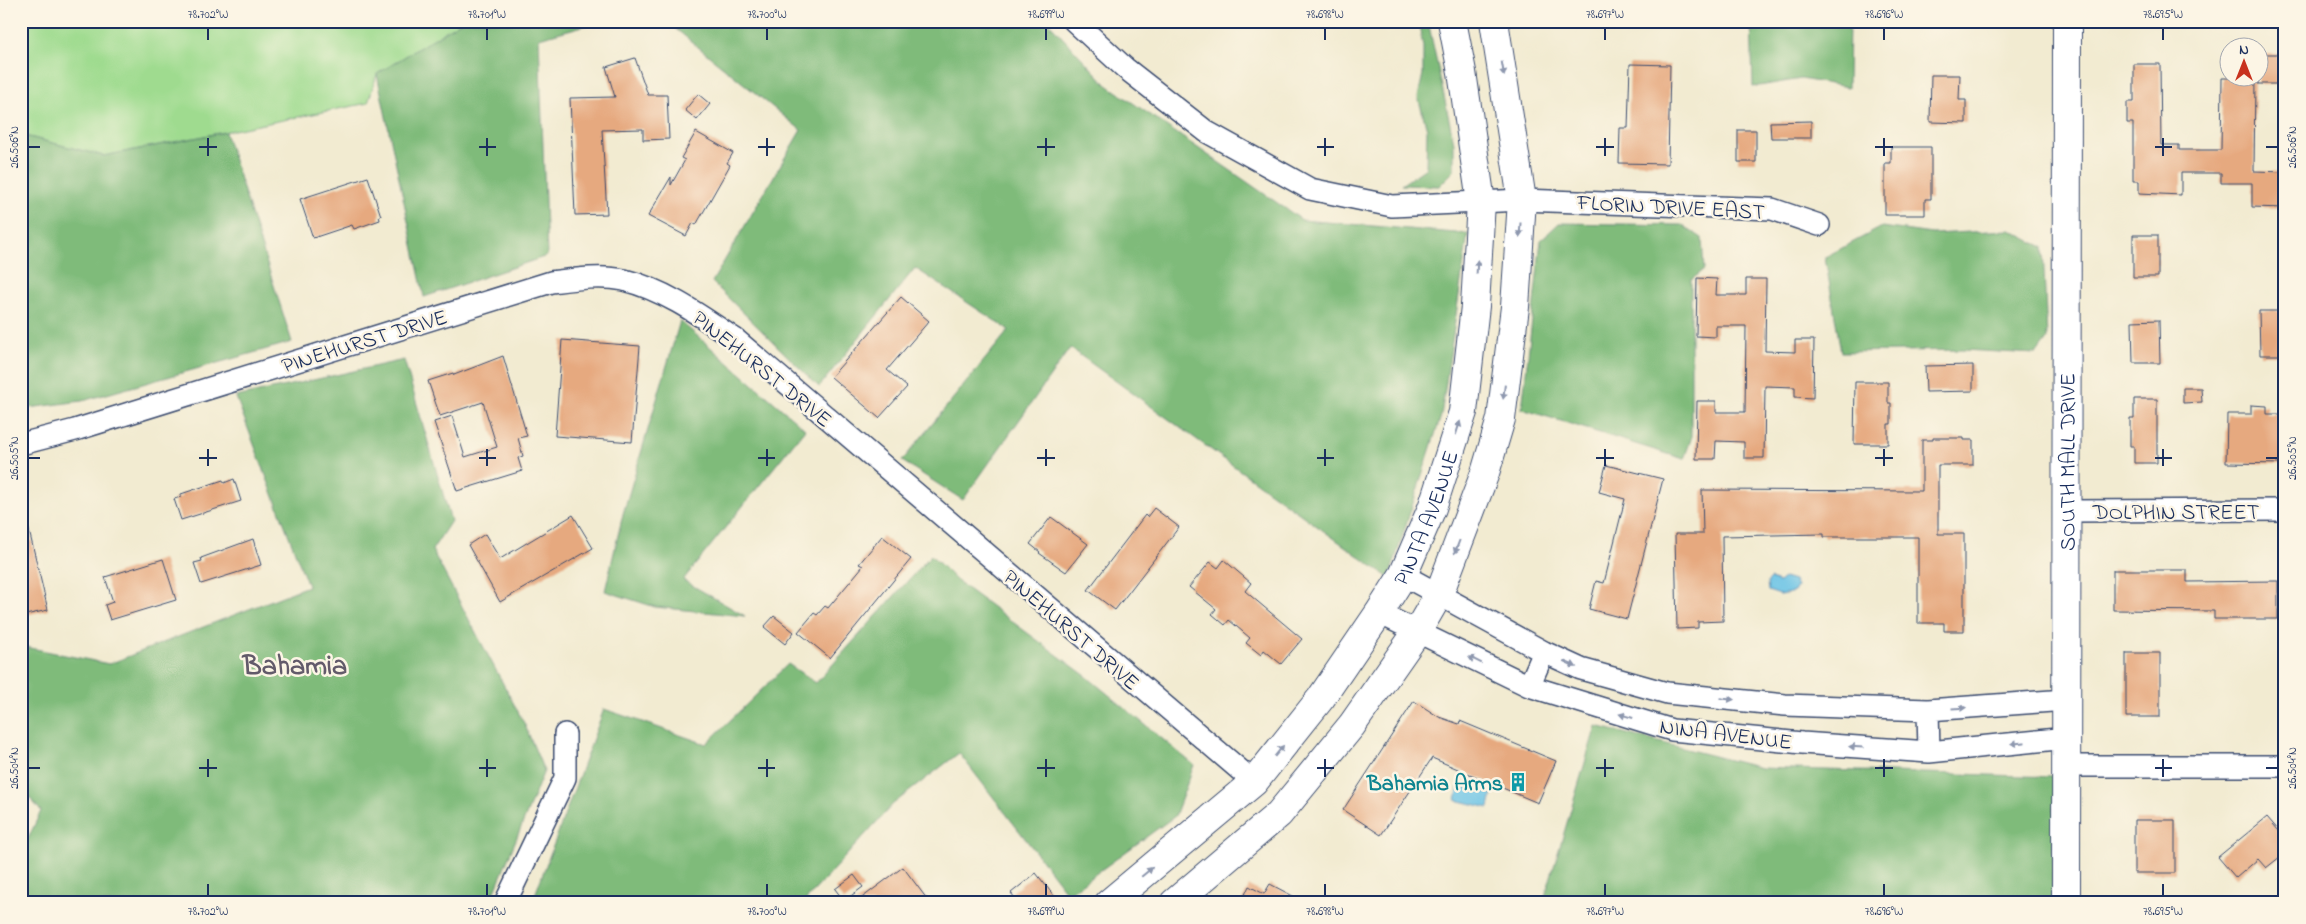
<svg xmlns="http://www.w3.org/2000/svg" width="2306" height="924" font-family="'Indie Flower',sans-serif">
	<rect width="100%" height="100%" fill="#fcf5e5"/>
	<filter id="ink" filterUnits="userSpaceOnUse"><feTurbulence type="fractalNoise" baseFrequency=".02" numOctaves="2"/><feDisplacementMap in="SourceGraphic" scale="10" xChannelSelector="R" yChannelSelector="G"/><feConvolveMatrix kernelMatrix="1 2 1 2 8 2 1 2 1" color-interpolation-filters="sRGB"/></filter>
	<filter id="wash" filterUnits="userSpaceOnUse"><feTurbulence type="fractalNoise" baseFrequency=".0096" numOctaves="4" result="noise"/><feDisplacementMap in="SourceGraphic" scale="20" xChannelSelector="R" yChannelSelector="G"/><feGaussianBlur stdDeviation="1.12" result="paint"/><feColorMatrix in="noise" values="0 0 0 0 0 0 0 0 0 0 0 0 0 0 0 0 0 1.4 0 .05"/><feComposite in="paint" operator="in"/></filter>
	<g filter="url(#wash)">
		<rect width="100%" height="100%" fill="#f2ebd1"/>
		<!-- green -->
		<path fill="#9fdb8f" stroke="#5d8576" d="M21,21H462L377,74L368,103L104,156L21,135Z"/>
		<!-- forest -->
		<path fill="#7fbb7a" stroke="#4d756c" d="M462,21H601L539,38L547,256L424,297L377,74Z
			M666,21H1047L1107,85L1302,220L1468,234L1441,416L1389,578L1070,348L963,500L902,461L1009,330L915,268L819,387L712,282L801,130Z
			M1418,21H1428L1454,143V171L1439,186L1401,185L1426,168L1427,129L1418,97L1423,74V46Z
			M1751,21H1849L1848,87L1801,79L1753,87Z
			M225,132L292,342L82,401L21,409V135L104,156Z
			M1559,223L1682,225L1702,238L1704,270L1691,280V439L1684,459L1522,409L1541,240Z
			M1882,227L1932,234L2010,230L2043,247L2047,339L2036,354L1963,350L1841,352L1825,257Z
			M680,321L805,429L683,580L745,616L655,607L605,591L623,514Z
			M404,360L451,521L432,550L524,723L544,771L490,903H21V854L41,811L21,788V646L109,664L308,586L236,397Z
			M931,555L957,581L1086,676L1194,765L1175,816L1068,894L959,753L893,804L803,903H532L604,709L706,744L788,664L816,683Z
			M1596,726L1761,768L2055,777L2052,903H1543Z"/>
		<!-- water -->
		<path fill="#69c3e6" stroke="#4279a2" d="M1784,578L1794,581L1797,587L1794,592L1780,595L1768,591L1767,582L1770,579L1779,582Z
			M1459,786L1492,794L1489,808L1456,800Z"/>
		<g id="blocks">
			<!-- building -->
			<path fill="#e6a97f" d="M2258,54H2285V84H2258Z
				M635,58L648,95H667L669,139L643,140V129L602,130L607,214L575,215L570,98L615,97L606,67Z
				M1630,64L1670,65L1668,164L1619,163L1620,128H1628Z
				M2134,64H2160L2161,145H2179V150H2221L2222,78H2255L2254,171L2285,172V208L2252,207V183H2221V173H2181V195L2139,193V181H2133V123H2127V102H2134Z
				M1931,75H1960L1959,100H1966V123L1930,122Z
				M698,94L710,104L697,120L685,110Z
				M1811,121V138H1771L1770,122Z
				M1738,130H1756V162H1738Z
				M696,132L733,153L727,163L730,165L696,225L693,223L686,236L648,216L671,177V185L685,160L681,158Z
				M1891,147H1931V199H1925V215H1885V163H1891Z
				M368,177L381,216H379L380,220L354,229L352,225L313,238L300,199Z
				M2133,235H2158V277H2133Z
				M1697,278L1717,279L1716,295H1746V279H1766L1765,351L1795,352V340H1814L1813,398L1795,397V387L1765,386L1764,458H1744V442L1716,441L1715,459H1696L1697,401H1716V412H1745L1746,326H1716V337L1696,336Z
				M901,297L929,321L887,370L907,387L879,418L831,377Z
				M2259,311H2284L2285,355H2260Z
				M2159,320L2160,363H2133L2132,321Z
				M562,340L640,346L632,442L555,436Z
				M503,356L527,436L518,438L523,456L518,458L522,471L457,491L434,422L452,416L465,457L497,447L483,402L440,416L428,381L453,373L454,375Z
				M1973,365V391L1926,392L1925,366Z
				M1855,382H1888V403H1891V424H1888V444H1854Z
				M2183,388H2201L2202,402L2183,403Z
				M2134,399H2157V463H2134V446H2130V418H2134Z
				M2251,405L2267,406V414H2285V464L2226,463L2227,414H2251Z
				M1933,438H1964V440H1973V465H1938V534H1964V631H1944V623H1918V537H1824V534L1722,536L1723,621L1698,622V628L1677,629L1675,534H1703L1702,490L1922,491V440H1933Z
				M1606,465L1663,479L1627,619L1589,609L1596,581L1604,583L1625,499L1599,492Z
				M234,479L241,501L181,520L174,499L181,497V494L223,480L224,483Z
				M1154,508L1179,527L1115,610L1088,590L1145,515L1147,517Z
				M573,515L593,548L500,602L468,545L485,534L500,559Z
				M1051,517L1088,544L1066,572L1039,553L1040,552L1030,544Z
				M21,522H27L48,610L21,616Z
				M882,536L911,559L830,658L798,632L814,613L817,615L825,606L828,608L863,566L859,564Z
				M253,539L261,565L201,584L194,563L202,561L201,558Z
				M163,559L176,600L110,620L105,605L113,602L105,577Z
				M1224,560L1251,583L1245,591L1302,639L1281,664L1264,650L1261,655L1246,643L1250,638L1229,620L1225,625L1212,614L1216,609L1189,587L1210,562L1218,568Z
				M2113,570H2187V582L2278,581V619H2214V611L2113,610Z
				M774,616L794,632L785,644L764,627Z
				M2126,653H2160V717H2126Z
				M1414,701L1439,717L1459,724L1460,721L1556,761L1538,803L1432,758L1381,835L1343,810Z
				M2267,817L2285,838V853L2266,868L2258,859L2236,878L2218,857Z
				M2134,820H2175V873H2134Z
				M903,867L930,903H855Z
				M1036,873L1054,896L1046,903H1019L1011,893Z
				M854,875L863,887L844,901L835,889Z
				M1270,884L1306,903H1241L1249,886L1264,894Z"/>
		</g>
	</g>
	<g filter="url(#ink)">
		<use href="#blocks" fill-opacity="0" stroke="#3b4b6f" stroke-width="1"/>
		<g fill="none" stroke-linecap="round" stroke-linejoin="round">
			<!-- street casing -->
			<g stroke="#3b4b6f" stroke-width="24">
				<path id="street" d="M1074,21L1125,68L1207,132L1310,189L1392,206L1522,200L1772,209L1819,225
					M21,444L75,430L551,282C574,279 601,275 624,280C665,290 701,316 735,339L1254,782
					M2068,511L2285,510
					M1403,575L1544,652L1581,669L1667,693L1785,705L1928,710L2066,700
					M1379,613L1529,686L1672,730L1802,743L1929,752L2067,738
					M1529,686L1544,652
					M1928,710L1929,752
					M2066,766H2285
					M505,903L565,778V734"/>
			</g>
			<!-- secondary casing -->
			<g stroke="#3b4b6f" stroke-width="30">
				<g id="secondary">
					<path id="s1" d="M1109,903L1254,782L1321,698L1379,613L1403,575L1432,508L1463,412L1475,306L1481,202L1462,72L1452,21"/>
					<path d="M1174,903L1279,814L1352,725L1417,632L1439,594L1485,473L1501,419L1515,307L1522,200L1494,21"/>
					<path id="s2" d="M2066,903L2067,21"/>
				</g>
			</g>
			<!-- street -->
			<use href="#street" stroke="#fff" stroke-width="21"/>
			<!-- secondary -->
			<use href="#secondary" stroke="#fff" stroke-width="28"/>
		</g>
		<!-- one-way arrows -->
		<defs><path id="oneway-solid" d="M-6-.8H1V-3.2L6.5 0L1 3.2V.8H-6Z" transform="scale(1.25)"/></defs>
		<g fill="#8d97ae">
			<use href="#oneway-solid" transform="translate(1503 69) rotate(80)"/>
			<use href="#oneway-solid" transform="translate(1520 230) rotate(94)"/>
			<use href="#oneway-solid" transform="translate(1477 267) rotate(-87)"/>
			<use href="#oneway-solid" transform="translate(1504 392) rotate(97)"/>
			<use href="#oneway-solid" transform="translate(1458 428) rotate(-72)"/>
			<use href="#oneway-solid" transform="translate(1457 547) rotate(111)"/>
			<use href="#oneway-solid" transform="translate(1475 660) rotate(-154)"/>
			<use href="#oneway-solid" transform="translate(1570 664) rotate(25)"/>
			<use href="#oneway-solid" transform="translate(1727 699) rotate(6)"/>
			<use href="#oneway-solid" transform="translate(1959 708) rotate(-4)"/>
			<use href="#oneway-solid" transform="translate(1626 716) rotate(-164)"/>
			<use href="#oneway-solid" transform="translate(2018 743) rotate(174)"/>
			<use href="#oneway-solid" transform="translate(1856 747) rotate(-176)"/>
			<use href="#oneway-solid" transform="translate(1279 751) rotate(-51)"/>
			<use href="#oneway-solid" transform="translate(1147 872) rotate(-40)"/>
		</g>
	</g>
	<!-- ticks -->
	<path fill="none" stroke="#1b2f5e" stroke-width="2" d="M208,28V40M487,28V40M767,28V40M1046,28V40M1325,28V40M1605,28V40M1884,28V40M2163,28V40M208,138V156M487,138V156M767,138V156M1046,138V156M1325,138V156M1605,138V156M1884,138V156M2163,138V156M28,147H40M199,147H217M479,147H496M758,147H775M1037,147H1055M1317,147H1334M1596,147H1614M1875,147H1893M2155,147H2172M2266,147H2278M208,449V466M487,449V466M767,449V466M1046,449V466M1325,449V466M1605,449V466M1884,449V466M2163,449V466M28,458H40M199,458H217M479,458H496M758,458H775M1037,458H1055M1317,458H1334M1596,458H1614M1875,458H1893M2155,458H2172M2266,458H2278M208,759V777M487,759V777M767,759V777M1046,759V777M1325,759V777M1605,759V777M1884,759V777M2163,759V777M28,768H40M199,768H217M479,768H496M758,768H775M1037,768H1055M1317,768H1334M1596,768H1614M1875,768H1893M2155,768H2172M2266,768H2278M208,884V896M487,884V896M767,884V896M1046,884V896M1325,884V896M1605,884V896M1884,884V896M2163,884V896"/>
	<!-- icons -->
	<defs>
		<g id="building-bare" transform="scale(1.5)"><path d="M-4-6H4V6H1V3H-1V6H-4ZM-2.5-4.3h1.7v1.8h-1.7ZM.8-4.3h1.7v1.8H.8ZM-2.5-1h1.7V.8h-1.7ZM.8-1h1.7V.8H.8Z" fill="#0f9aa8" stroke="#fcf5e5" stroke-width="2.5" paint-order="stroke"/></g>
	</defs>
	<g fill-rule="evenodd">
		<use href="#building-bare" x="1518" y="782"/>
	</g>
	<g text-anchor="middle" stroke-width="5" stroke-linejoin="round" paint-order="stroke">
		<!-- street labels -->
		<g font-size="22" fill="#1b2f5e" stroke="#fcf5e5">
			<text transform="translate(1671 206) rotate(3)" y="8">FLORIN DRIVE EAST</text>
			<text transform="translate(364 340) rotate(-17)" y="8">PINEHURST DRIVE</text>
			<text transform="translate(763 368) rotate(39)" y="8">PINEHURST DRIVE</text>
			<text dy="8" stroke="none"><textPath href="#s2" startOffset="441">SOUTH MALL DRIVE</textPath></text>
			<text x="2176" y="519">DOLPHIN STREET</text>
			<text dy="8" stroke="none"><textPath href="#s1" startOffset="506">PINTA AVENUE</textPath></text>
			<text transform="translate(1072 629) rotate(41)" y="8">PINEHURST DRIVE</text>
			<text transform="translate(1726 733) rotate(7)" y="8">NINA AVENUE</text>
		</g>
		<!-- culture labels -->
		<g font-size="22" font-weight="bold" fill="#0d838f" stroke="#fcf5e5" text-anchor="end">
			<text x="1503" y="790">Bahamia Arms</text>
		</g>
		<!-- district labels -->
		<g font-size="28" font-weight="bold" fill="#625a6a" stroke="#fcf5e5">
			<text x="295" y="674">Bahamia</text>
		</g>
	</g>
	<!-- margin -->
	<rect width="2306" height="924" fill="none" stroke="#fcf5e5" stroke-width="55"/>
	<!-- north arrow -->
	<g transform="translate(2244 62)"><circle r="24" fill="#fcf5e5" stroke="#a2a6af"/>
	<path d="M0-4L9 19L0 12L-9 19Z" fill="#c8321e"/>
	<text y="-8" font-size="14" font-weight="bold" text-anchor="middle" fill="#1b2f5e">N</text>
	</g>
	<rect x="28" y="28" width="2250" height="868" fill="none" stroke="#1b2f5e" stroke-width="2"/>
	<g font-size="12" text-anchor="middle" fill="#1b2f5e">
		<text x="208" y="18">78.702°W</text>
		<text x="487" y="18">78.701°W</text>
		<text x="767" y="18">78.700°W</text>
		<text x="1046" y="18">78.699°W</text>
		<text x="1325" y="18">78.698°W</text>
		<text x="1605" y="18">78.697°W</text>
		<text x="1884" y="18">78.696°W</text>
		<text x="2163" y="18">78.695°W</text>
		<text transform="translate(14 147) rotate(-90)" y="4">26.506°N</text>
		<text transform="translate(2292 147) rotate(-90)" y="4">26.506°N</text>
		<text transform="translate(14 458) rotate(-90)" y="4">26.505°N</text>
		<text transform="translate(2292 458) rotate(-90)" y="4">26.505°N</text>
		<text transform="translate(14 768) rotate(-90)" y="4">26.504°N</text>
		<text transform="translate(2292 768) rotate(-90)" y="4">26.504°N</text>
		<text x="208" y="915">78.702°W</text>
		<text x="487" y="915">78.701°W</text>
		<text x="767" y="915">78.700°W</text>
		<text x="1046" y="915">78.699°W</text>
		<text x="1325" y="915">78.698°W</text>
		<text x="1605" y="915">78.697°W</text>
		<text x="1884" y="915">78.696°W</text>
		<text x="2163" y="915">78.695°W</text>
	</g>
</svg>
